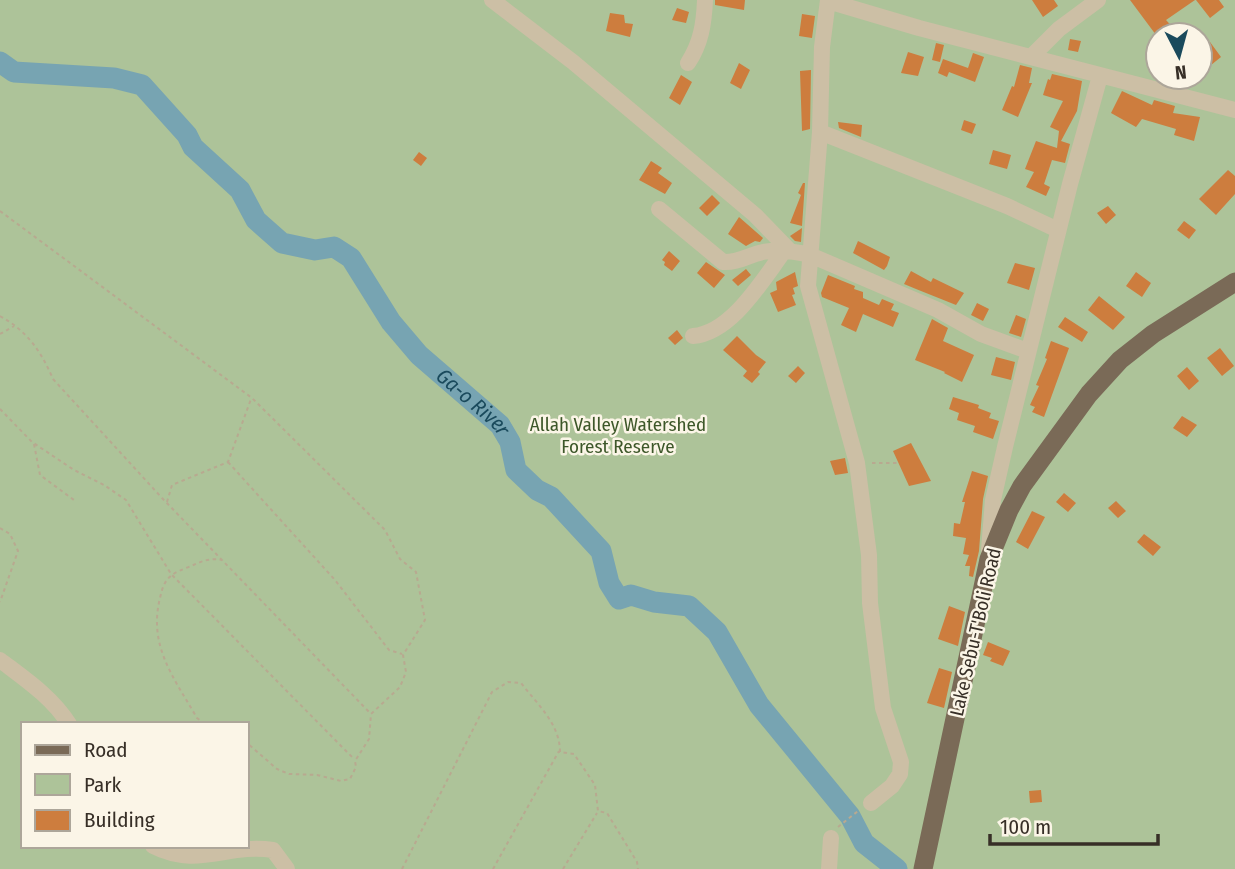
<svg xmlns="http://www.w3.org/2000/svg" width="1235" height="869" font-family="'Fira Sans Condensed',sans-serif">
	<rect width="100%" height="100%" fill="#f3ecda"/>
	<!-- green -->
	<path fill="#adc399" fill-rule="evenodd" d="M0,0H1235V869H0ZM1158,35H1200V77H1158ZM23,724H247V846H23Z"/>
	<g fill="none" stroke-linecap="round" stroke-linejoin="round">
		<!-- river -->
		<path stroke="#77a4b2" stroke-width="21" id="s1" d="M0,62L14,72L114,78L142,85L187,135L193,147L240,190L256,220L282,243L315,250L334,247L351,258L391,322L419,355L500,425L510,442L516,470L537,490L551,497L601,551L609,583L619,599L631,595L654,602L689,606L717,632L759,705L850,816L864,843L897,869"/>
	</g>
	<!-- building -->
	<path fill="#cd7d3e" d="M715,0H745L744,10L715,5Z
		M1032,0H1054L1058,6L1043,17Z
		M1130,0H1195L1166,20L1180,35H1156Z
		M1196,0H1219L1224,7L1210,18Z
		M677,8L689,12L686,23L672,20Z
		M610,13L624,15L625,23L633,24L630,37L606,31Z
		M802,14L815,16L812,38L799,36Z
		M1070,39L1081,41L1078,52L1068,50Z
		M1210,42L1221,57L1206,69L1200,61V50Z
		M936,43L944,45L940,62L932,60Z
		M908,52L924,57L918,76L901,73Z
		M973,53L984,57L975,82L949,72L947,77L938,73L943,59L968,68Z
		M739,63L750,70L741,89L730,83Z
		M1020,65L1032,68L1029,83H1032L1018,117L1002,110L1012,86L1014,87Z
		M811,70L810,129L802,131L800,71Z
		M1052,74L1082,81L1077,111L1061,141L1070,144L1065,163L1052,160L1044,184L1050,187L1046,196L1026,187L1034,172L1025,169L1036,141L1057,148L1059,131L1050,127L1063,101L1043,95L1048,79L1050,80Z
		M681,75L692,82L680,105L669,98Z
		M1122,91L1152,105L1154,100L1175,106L1173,113L1200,117L1194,141L1174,135L1176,129L1142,119L1136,127L1111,113Z
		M964,120L976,124L972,134L961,130Z
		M838,122L862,125L861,137L839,128Z
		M993,150L1011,155L1007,169L989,164Z
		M419,152L427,158L421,166L413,160Z
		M651,161L662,168L658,173L672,183L665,194L639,180Z
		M1228,170L1235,176V194L1216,215L1199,199Z
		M803,183H805L802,226L790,223L801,195L798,193Z
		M712,195L720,203L707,216L699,208Z
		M1108,206L1116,215L1106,224L1097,213Z
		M739,217L763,238L760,242L755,241L746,246L728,234Z
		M1184,221L1196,230L1189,239L1177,230Z
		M802,228L801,242L795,241L790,236Z
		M858,241L890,257L887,266L884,270L853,253Z
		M669,251L680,261L672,271L664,265L665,262L662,260Z
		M706,262L725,275L714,288L697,273Z
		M1015,263L1035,268L1029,290L1007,283Z
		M746,269L751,275L738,286L732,280Z
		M911,271L931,282L933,278L964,293L956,305L916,289L904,284Z
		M795,272L798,286L793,288L795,294L792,295L796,305L778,312L770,293L777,290L776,282Z
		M1136,272L1151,283L1142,297L1126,286Z
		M828,275L855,286L854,289L863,292V298L879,305L882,299L894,304L891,310L899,313L893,327L863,314L856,332L841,325L849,308L822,297L821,293Z
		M1099,296L1125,317L1113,330L1088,310Z
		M977,303L989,309L983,321L971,315Z
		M1016,315L1026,319L1021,337L1009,333Z
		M1065,317L1088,332L1082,342L1058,327Z
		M932,319L948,328L943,341L974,355L962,382L944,373L945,372L915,360Z
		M677,330L683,338L675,345L668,338Z
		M737,336L756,355L766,362L758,372L760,374L752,383L743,376L747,371L723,350Z
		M1051,341L1069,348L1044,417L1032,412L1035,407L1030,405L1039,386L1036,385L1047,359L1045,358Z
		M1220,348L1234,366L1222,376L1207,358Z
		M996,357L1015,362L1011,380L991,375Z
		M798,366L805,373L796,383L788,376Z
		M1187,367L1199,381L1189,390L1177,376Z
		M953,397L979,405L978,408L991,413L989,418L999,421L993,439L973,432L975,426L957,420L959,413L949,409Z
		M1182,416L1197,425L1187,437L1173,428Z
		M911,443L931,481L909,486L893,451Z
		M845,458L848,473L835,475L830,461Z
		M972,471L988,476L983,499L979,551L973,577L969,576L970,566H965L969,555L963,554L966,538L953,536L954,523L960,524L965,502H962Z
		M1064,493L1076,503L1068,512L1056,502Z
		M1116,501L1126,511L1118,518L1108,508Z
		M1032,511L1045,517L1028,549L1016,542Z
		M1144,534L1161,547L1153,556L1137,542Z
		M949,606L965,612L958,646L938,639Z
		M988,642L1010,651L1003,666L990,661L992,658L983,655Z
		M939,668L952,672L944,708L927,703Z
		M1041,790L1042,802L1030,803L1029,791Z"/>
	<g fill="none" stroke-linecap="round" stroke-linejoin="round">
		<!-- path -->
		<path stroke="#b8a990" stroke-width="2" stroke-dasharray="3.5 3.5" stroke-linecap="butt" d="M0,211L252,398L385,530L400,559L416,572L425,620L403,655L406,672L400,687L371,714L369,739L355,761L356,767L350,779L341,781L317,775L289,774L277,769L247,743
			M0,316C27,331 41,351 53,379L162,498L371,714
			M0,334L14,326
			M0,409L32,442L74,470L104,485L126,500L171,574L354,759
			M34,444L40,475L74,500
			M228,462L335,580L389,650L402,654
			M872,463H897
			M167,502L172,485L228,462L251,399
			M0,528L10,534L18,551L0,602
			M205,724L197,718C174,678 148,646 160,598C164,580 168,575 186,568C199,563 208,557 222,560
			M838,827L858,811
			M402,869L492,692L508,682L521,683C538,705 560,724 560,752L574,754L595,785L598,811L607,813L637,862L638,869
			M493,869L559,751
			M563,869L597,813"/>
		<!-- minor -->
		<path stroke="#ccbfa5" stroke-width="16" d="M492,0L573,62L755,215L789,250
			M828,0L822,47L820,132L808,286L857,463L869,555L870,603L883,708L901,762L900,774L892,786L871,803
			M828,1L919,28L1235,110
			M1031,57L1059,29L1098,0
			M688,63C701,43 704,24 705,0
			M820,132L1007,206L1058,230
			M659,209L723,262C737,263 749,255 763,252C779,249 794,251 810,255L938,310L981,334L1028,351
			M693,336C732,333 763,279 785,250
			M989,550L993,500L1005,447L1070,184L1100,76
			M0,660C25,679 52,697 69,724
			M153,846C198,869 227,843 273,850L287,869
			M829,869L831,838"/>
		<!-- major -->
		<path stroke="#7a6a57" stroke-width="19" d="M923,869L989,559L1009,510L1022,486L1089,394L1120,360L1153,334L1235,282"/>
	</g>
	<g text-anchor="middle" stroke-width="5" stroke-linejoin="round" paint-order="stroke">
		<!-- park labels -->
		<g font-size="19" fill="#3d5729" stroke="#fbf5e7">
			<text x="618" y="431">Allah Valley Watershed<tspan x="618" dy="22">Forest Reserve</tspan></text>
		</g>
		<!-- street labels -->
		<g font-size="19" fill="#372f27" stroke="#fbf5e7">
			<text transform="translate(975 632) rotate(-77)" y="7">Lake Sebu-T'Boli Road</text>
		</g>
		<!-- water labels -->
		<g font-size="21" font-style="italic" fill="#1a4a5c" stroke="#fbf5e7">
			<text dy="7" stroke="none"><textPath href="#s1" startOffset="623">Ga-o River</textPath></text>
		</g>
	</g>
	<!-- legend -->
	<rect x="21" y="722" width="228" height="126" fill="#fbf5e7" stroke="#ada69a" stroke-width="2"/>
	<rect x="35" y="745" width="35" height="10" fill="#7a6a57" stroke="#ada69a" stroke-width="2"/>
	<text x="84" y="757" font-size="21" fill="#372f27">Road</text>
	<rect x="35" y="774" width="35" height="21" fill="#adc399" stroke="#ada69a" stroke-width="2"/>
	<text x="84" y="792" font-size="21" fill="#372f27">Park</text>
	<rect x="35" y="810" width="35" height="21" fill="#cd7d3e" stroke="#ada69a" stroke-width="2"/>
	<text x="84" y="827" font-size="21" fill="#372f27">Building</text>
	<!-- north arrow -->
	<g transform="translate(1179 56) rotate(174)"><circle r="33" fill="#fbf5e7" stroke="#ada69a" stroke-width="2"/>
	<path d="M0-5L12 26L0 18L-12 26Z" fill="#1a4a5c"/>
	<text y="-10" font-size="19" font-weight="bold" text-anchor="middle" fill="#372f27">N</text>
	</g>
	<!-- scale -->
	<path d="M990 834v10h168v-10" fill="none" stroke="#372f27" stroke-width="3.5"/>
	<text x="1000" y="834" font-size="21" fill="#372f27" stroke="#fbf5e7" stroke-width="5" paint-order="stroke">100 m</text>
</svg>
